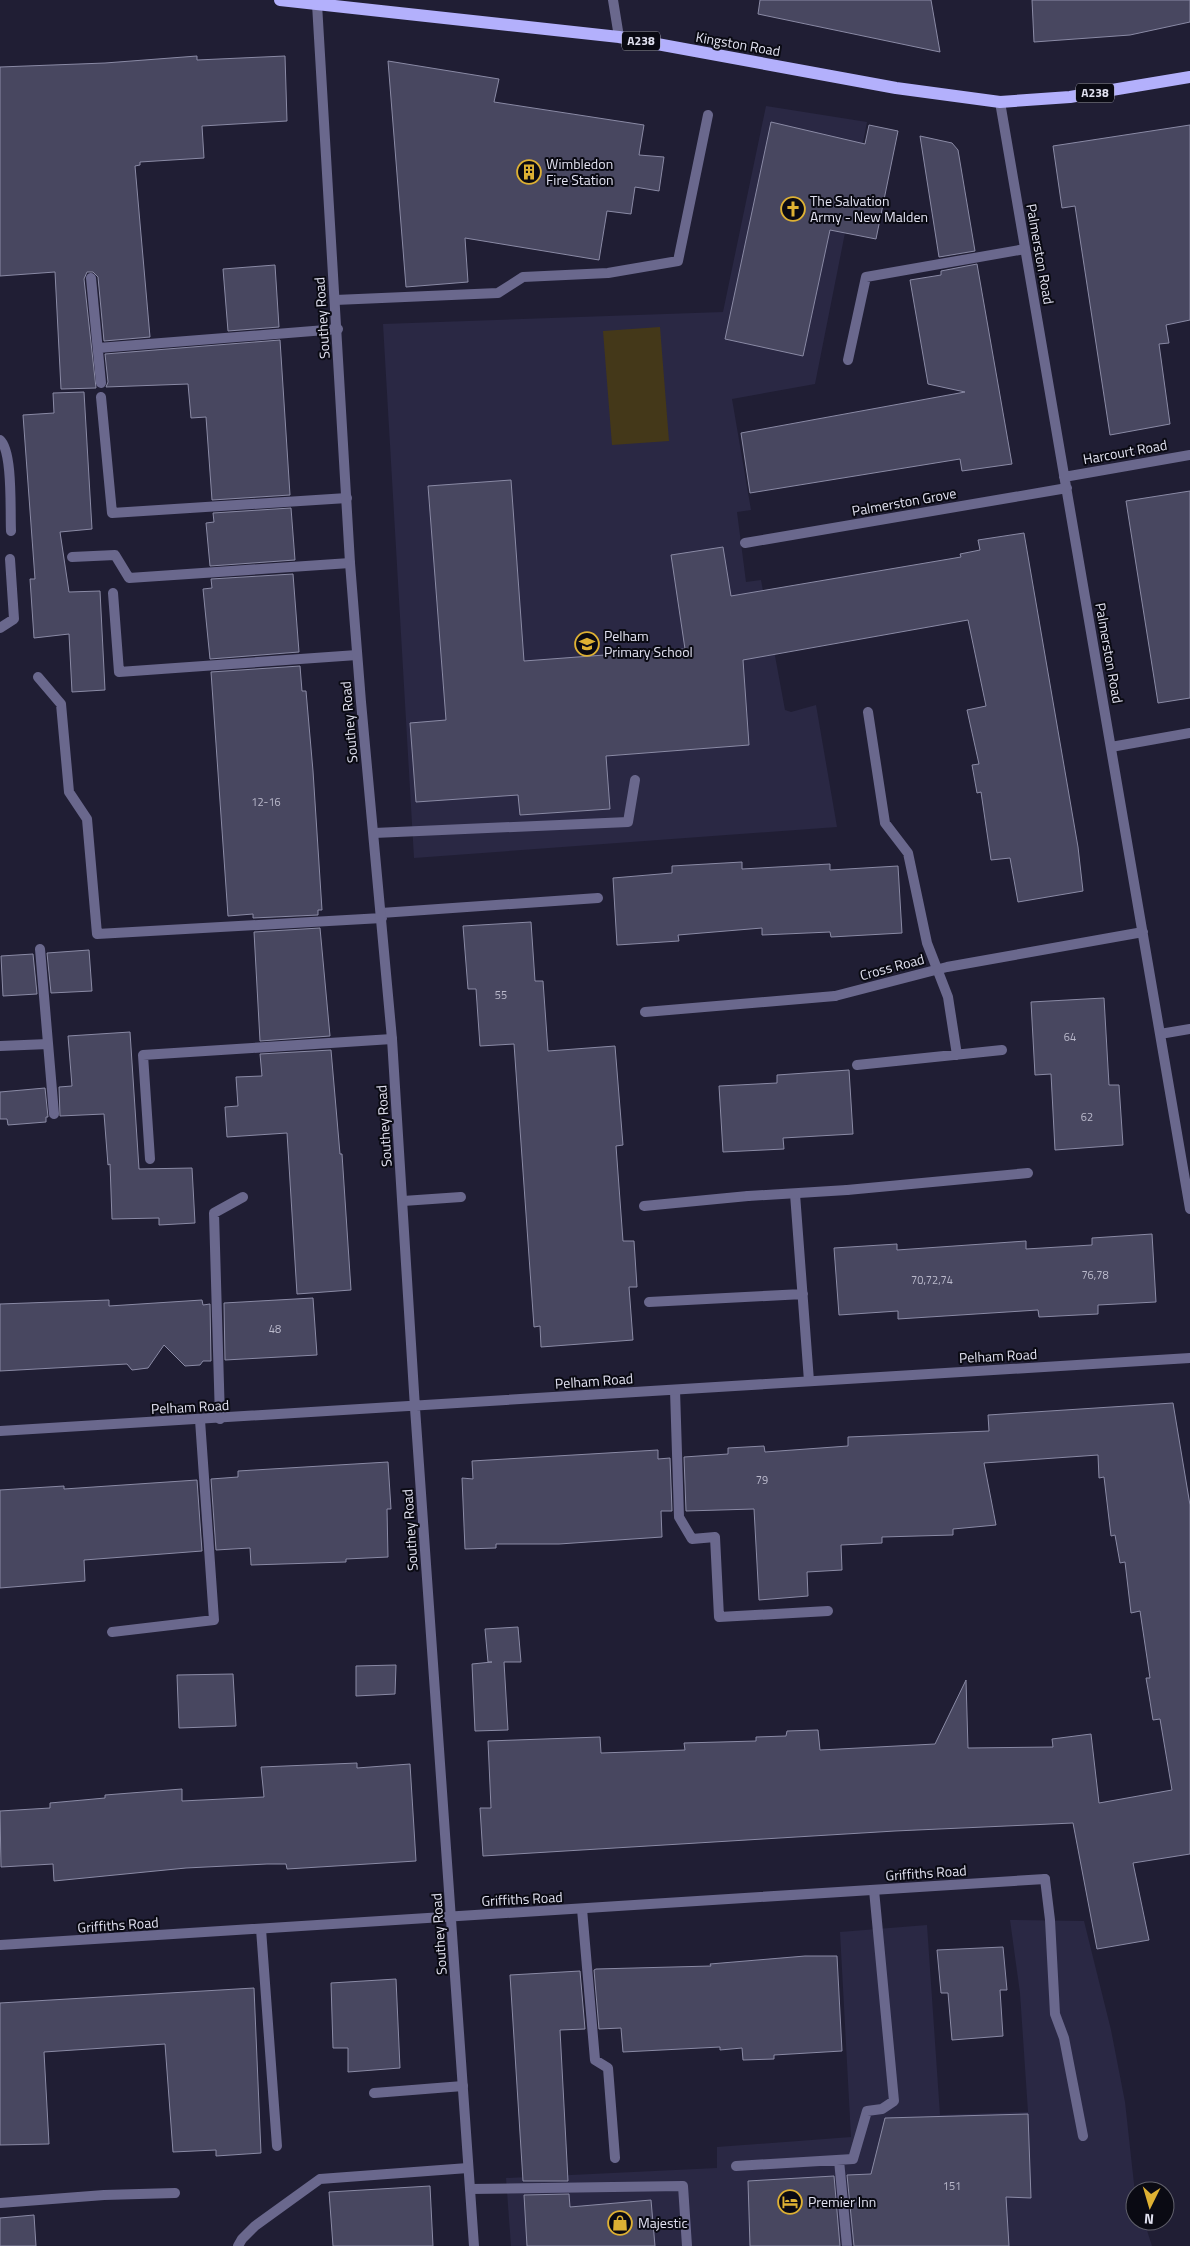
<svg xmlns="http://www.w3.org/2000/svg" width="1190" height="2246" font-family="'Titillium Web',sans-serif">
	<rect width="100%" height="100%" fill="#201e34"/>
	<!-- built -->
	<path fill="#2a2844" d="M766,106L867,122L815,384L732,399L751,510L737,512L746,582L761,580L785,710L791,712L816,705L837,827L414,858L383,324L723,312Z
		M1010,1920L1084,1921L1111,2030L1125,2102L1135,2193V2221H1144L1152,2246H511L506,2178L717,2168V2147L851,2137L840,1932L927,1925L940,2115L1028,2112L1020,1993Z"/>
	<!-- green -->
	<path fill="#443819" d="M660,327L669,441L612,445L603,331Z"/>
	<!-- building -->
	<path fill="#484760" stroke="#8a8aa5" d="M760,0H931L940,52L758,14Z
		M1032,0H1190V22L1130,35L1034,42Z
		M197,56V60L285,56L287,121L202,126L204,158L140,162V165L135,166L150,337L104,341L98,277L93,272H87L84,279L96,388L61,389L55,272L0,276V67L105,63Z
		M388,61L499,79L494,102L644,125L639,155L664,157L659,191L635,187L631,214L607,211L599,260L465,238L468,282L406,287Z
		M771,122L865,144L869,125L898,131L876,239L830,230L803,356L725,339Z
		M1190,125V320L1166,325L1169,343L1159,344L1170,424L1110,435L1075,206L1062,208L1053,146Z
		M920,136L952,143L958,150L975,251L939,257Z
		M977,264L1012,464L962,471L960,459L750,493L741,433L965,392L928,384L910,280L941,275V271Z
		M275,265L279,327L228,331L223,269Z
		M280,340L290,495L212,500L206,417L191,418L188,384L106,387L108,382L105,354Z
		M84,392L92,529L60,532L69,592L100,591L105,690L72,692L69,634L34,638L30,579H35L23,415L54,413L53,393Z
		M511,480L524,661L685,649L671,555L723,547L731,596L961,557L960,554L980,550L978,540L1024,533L1078,847L1083,891L1018,902L1010,858L991,860L981,792L977,793L972,765L979,764L967,710L986,706L968,620L743,660L749,745L606,756L610,809L520,815L518,795L416,802L410,723L446,720L428,486Z
		M1190,491V698L1158,703L1126,501Z
		M291,508L295,560L210,566L206,523L214,522L213,513Z
		M293,574L299,652L210,659L203,589L212,588L211,579Z
		M300,666L302,691H306L313,771L322,910H318V915L253,918V914L228,916L211,672Z
		M742,862V869L830,864V870L898,866L902,933L831,937L830,932L762,935V928L678,935L679,941L617,945L613,878L672,873V866Z
		M531,922L535,981H543L548,1051L615,1046L623,1145L616,1146L623,1241H634L637,1287H629L633,1340L541,1347L540,1326L534,1327L514,1044L480,1046L476,989H468L463,926Z
		M320,928L330,1036L260,1041L254,932Z
		M89,950L92,991L51,993L47,953Z
		M33,954L37,994L3,996L1,956Z
		M1104,998L1109,1085H1119L1123,1145L1055,1150L1051,1074L1035,1075L1031,1002Z
		M130,1032L139,1169L192,1168L195,1223L159,1225V1218L112,1219L110,1164L108,1165L104,1114L60,1116L59,1087L72,1086L68,1036Z
		M331,1050L340,1154H342L351,1290L297,1294L287,1133L227,1137L225,1107L238,1106L236,1077L262,1076L260,1054Z
		M849,1070L853,1134L783,1138L784,1149L723,1152L719,1086L777,1083V1075Z
		M45,1088L48,1117H46V1122L8,1125L7,1119H0V1092Z
		M1152,1234L1156,1302L1098,1305V1314L1039,1317L1038,1310L898,1319V1311L839,1315L834,1248L897,1244V1250L1026,1241V1249L1092,1245V1238Z
		M313,1298L317,1355L225,1360L224,1303Z
		M109,1300V1306L202,1300L203,1305L210,1304L211,1361H203L200,1365L185,1366L164,1345L148,1368L132,1370L127,1364L0,1371V1304Z
		M1173,1403L1190,1505V1854L1133,1863L1149,1940L1097,1949L1073,1823L895,1831L483,1856L480,1808H491L488,1741L600,1737L601,1753L685,1750L684,1743L756,1741V1737L786,1736L787,1731L818,1730L820,1750L935,1744L966,1680L968,1748L1053,1747L1052,1739L1091,1734L1099,1803L1172,1790L1160,1719L1153,1720L1149,1695L1146,1678H1150L1140,1611L1131,1613L1125,1562L1120,1563L1115,1535L1111,1536L1104,1477L1099,1478L1098,1455L984,1463L996,1525L953,1529V1535L882,1537V1543L841,1545L842,1570L807,1572L808,1596L759,1600L754,1509L686,1511L684,1457L728,1454V1448L764,1446L765,1452L848,1446V1437L989,1431L988,1415Z
		M658,1450V1459L670,1458L672,1511H661L662,1537L559,1544H496V1548L465,1549L462,1478L473,1479L472,1461Z
		M388,1462L391,1509H387L388,1557L346,1559V1562L251,1565L250,1548L216,1550L211,1479L238,1477V1471Z
		M197,1480L202,1551L84,1560L85,1581L0,1588V1490L64,1486V1489Z
		M518,1627L521,1662H504L508,1730L475,1731L472,1664L492,1662H488L485,1629Z
		M396,1665L395,1694L356,1696V1666Z
		M233,1674L236,1726L179,1728L177,1675Z
		M357,1763V1768L410,1764L416,1861L287,1869L286,1864H267L186,1868L54,1881L53,1864L1,1867L0,1811L50,1808V1803L105,1798V1795L182,1789V1801L264,1797L261,1767Z
		M1003,1947L1007,1990H1000L1003,2036L952,2040L948,1993H941L937,1950Z
		M805,1956H837L842,2051L774,2055V2059L743,2060L742,2048L720,2050V2047L623,2052L621,2028L599,2029L594,1970L596,1969L711,1966L710,1964Z
		M580,1971L585,2029L560,2030L568,2181H523L510,1975Z
		M396,1979L400,2068L348,2072V2048H333L331,1983Z
		M254,1988L261,2153L216,2156V2150L173,2152L165,2044L44,2052L49,2144L0,2145V2003Z
		M1028,2114L1031,2198L1006,2197L1009,2246H854L847,2175L871,2174L885,2118Z
		M834,2176L840,2246H750L748,2181Z
		M430,2186L433,2246H333L329,2192Z
		M569,2194L570,2207L651,2200L655,2246H527L524,2195Z
		M34,2215L36,2246H0V2218Z"/>
	<g fill="none" stroke-linecap="round" stroke-linejoin="round">
		<!-- lane -->
		<path stroke="#6a688d" stroke-width="10" d="M91,278L101,383
			M335,300L498,293L523,277L608,273L678,261L708,115
			M98,348L338,329
			M848,360L866,277L1025,249
			M101,397L112,513L347,498
			M0,440C13,451 10,512 11,531
			M72,557L115,555L129,578L350,563
			M113,593L119,672L357,655
			M0,628L14,619L10,559
			M38,677L61,704L69,792L87,819L97,934L382,918
			M868,712L885,823L908,853L927,943L948,997L957,1055
			M374,833L628,822L635,780
			M381,913L598,898
			M40,949L54,1114
			M645,1012L835,996
			M0,1046L48,1044
			M857,1065L1002,1050
			M150,1159L143,1055L392,1039
			M847,1190L1028,1173
			M795,1194L809,1381
			M403,1201L461,1197
			M644,1206L748,1196
			M649,1302L803,1294
			M675,1390L679,1517L692,1539L715,1537L719,1617L828,1611
			M220,1419L214,1213L243,1197
			M112,1632L214,1620L200,1420
			M1045,1879L1050,1920L1055,2014L1064,2038L1083,2136
			M582,1909L595,2060L608,2068L615,2158
			M261,1929L277,2146
			M374,2093L463,2086
			M839,2160L847,2246
			M736,2166L853,2159L867,2111L882,2109L894,2101L874,1890
			M470,2189L683,2186L687,2246
			M0,2203L104,2195L175,2193
			M238,2246L242,2239L255,2226L320,2179L468,2168"/>
		<!-- street -->
		<path stroke="#6a688d" stroke-width="10" d="M613,0L619,37
			M317,4L350,563L361,702L392,1039L415,1408L474,2246
			M1000,102L1190,1209
			M1064,477L1190,455
			M745,543L1067,488
			M1111,747L1190,733
			M835,996L947,967L1143,932
			M1160,1034L1190,1029
			M748,1196L847,1190
			M0,1431L1190,1358
			M0,1945L1045,1879"/>
		<!-- primary -->
		<path stroke="#b3b0fc" stroke-width="12" d="M280,0L619,37L896,88L1000,102L1070,97L1190,77"/>
	</g>
	<!-- icons -->
	<defs>
		<g id="building-ring" transform="scale(1.25)"><circle r="9.5" fill="#0a0a13" stroke="#deb133" stroke-width="1.5"/><path d="M-4-6H4V6H1V3H-1V6H-4ZM-2.5-4.3h1.7v1.8h-1.7ZM.8-4.3h1.7v1.8H.8ZM-2.5-1h1.7V.8h-1.7ZM.8-1h1.7V.8H.8Z" fill="#deb133"/></g>
		<g id="church-ring" transform="scale(1.25)"><circle r="9.5" fill="#0a0a13" stroke="#deb133" stroke-width="1.5"/><path d="M-1.2-6h2.4v3.5h3.3v2.4h-3.3V6h-2.4V-.1h-3.3v-2.4h3.3Z" fill="#deb133"/></g>
		<g id="school-ring" transform="scale(1.25)"><circle r="9.5" fill="#0a0a13" stroke="#deb133" stroke-width="1.5"/><path d="M0-5L7-2L0 1L-7-2ZM-4 1L0 2.5L4 1V4Q0 6-4 4Z" fill="#deb133"/></g>
		<g id="hotel-ring" transform="scale(1.25)"><circle r="9.5" fill="#0a0a13" stroke="#deb133" stroke-width="1.5"/><path d="M-6-4.5h1.5V1H6V5H4.5V3h-9V5H-6ZM-4 0a1.8 1.8 0 1 1 3.6 0ZM.5 0V-2.5h3Q6-2.5 6 0Z" fill="#deb133"/></g>
		<g id="shop-ring" transform="scale(1.25)"><circle r="9.5" fill="#0a0a13" stroke="#deb133" stroke-width="1.5"/><path d="M-5-2.5h2.3a2.7 3.5 0 0 1 5.4 0H5L5.5 6h-11ZM-1.5-2.5h3a1.5 2.3 0 0 0-3 0Z" fill="#deb133"/></g>
	</defs>
	<g fill-rule="evenodd">
		<use href="#building-ring" x="529" y="172"/>
		<use href="#church-ring" x="793" y="209"/>
		<use href="#school-ring" x="587" y="644"/>
		<use href="#hotel-ring" x="790" y="2202"/>
		<use href="#shop-ring" x="620" y="2223"/>
	</g>
	<g text-anchor="middle" stroke-width="4" stroke-linejoin="round" paint-order="stroke">
		<!-- number labels -->
		<g font-size="11" fill="#bbbacc">
			<text x="266" y="806">12-16</text>
			<text x="501" y="999">55</text>
			<text x="1070" y="1041">64</text>
			<text x="1087" y="1121">62</text>
			<text x="1095" y="1279">76,78</text>
			<text x="932" y="1284">70,72,74</text>
			<text x="275" y="1333">48</text>
			<text x="762" y="1484">79</text>
			<text x="952" y="2190">151</text>
		</g>
		<!-- shield labels -->
		<g fill="#0a0a13" stroke="#a0a0ae" stroke-width="1">
			<rect x="622" y="31.5" width="38" height="19" rx="4"/>
			<rect x="1076" y="83.5" width="38" height="19" rx="4"/>
		</g>
		<g font-size="12" font-weight="bold" fill="#e1e1f0">
			<text x="641" y="45">A238</text>
			<text x="1095" y="97">A238</text>
		</g>
		<!-- street labels -->
		<g font-size="14" fill="#e1e1f0" stroke="#0a0a13">
			<text transform="translate(738 44) rotate(10)" y="5">Kingston Road</text>
			<text transform="translate(1040 254) rotate(80)" y="5">Palmerston Road</text>
			<text transform="translate(322 318) rotate(-94)" y="5">Southey Road</text>
			<text transform="translate(1125 452) rotate(-10)" y="5">Harcourt Road</text>
			<text transform="translate(904 502) rotate(-10)" y="5">Palmerston Grove</text>
			<text transform="translate(1109 653) rotate(80)" y="5">Palmerston Road</text>
			<text transform="translate(349 722) rotate(-95)" y="5">Southey Road</text>
			<text transform="translate(892 967) rotate(-15)" y="5">Cross Road</text>
			<text transform="translate(384 1126) rotate(-94)" y="5">Southey Road</text>
			<text transform="translate(998 1356) rotate(-3)" y="5">Pelham Road</text>
			<text transform="translate(594 1381) rotate(-4)" y="5">Pelham Road</text>
			<text transform="translate(190 1407) rotate(-3)" y="5">Pelham Road</text>
			<text transform="translate(410 1530) rotate(-94)" y="5">Southey Road</text>
			<text transform="translate(926 1873) rotate(-4)" y="5">Griffiths Road</text>
			<text transform="translate(522 1899) rotate(-3)" y="5">Griffiths Road</text>
			<text transform="translate(118 1925) rotate(-4)" y="5">Griffiths Road</text>
			<text transform="translate(439 1934) rotate(-94)" y="5">Southey Road</text>
		</g>
		<!-- poi labels -->
		<g font-size="14" fill="#e1e1f0" stroke="#0a0a13" text-anchor="start">
			<text x="546" y="169">Wimbledon<tspan x="546" dy="16">Fire Station</tspan></text>
			<text x="810" y="206">The Salvation<tspan x="810" dy="16">Army - New Malden</tspan></text>
			<text x="604" y="641">Pelham<tspan x="604" dy="16">Primary School</tspan></text>
			<text x="808" y="2207">Premier Inn</text>
			<text x="638" y="2228">Majestic</text>
		</g>
	</g>
	<!-- north arrow -->
	<g transform="translate(1150 2206) rotate(185)"><circle r="24" fill="#0a0a13" stroke="#60606b"/>
	<path d="M0-4L9 19L0 12L-9 19Z" fill="#deb133"/>
	<text y="-8" font-size="14" font-weight="bold" text-anchor="middle" fill="#e1e1f0">N</text>
	</g>
</svg>
